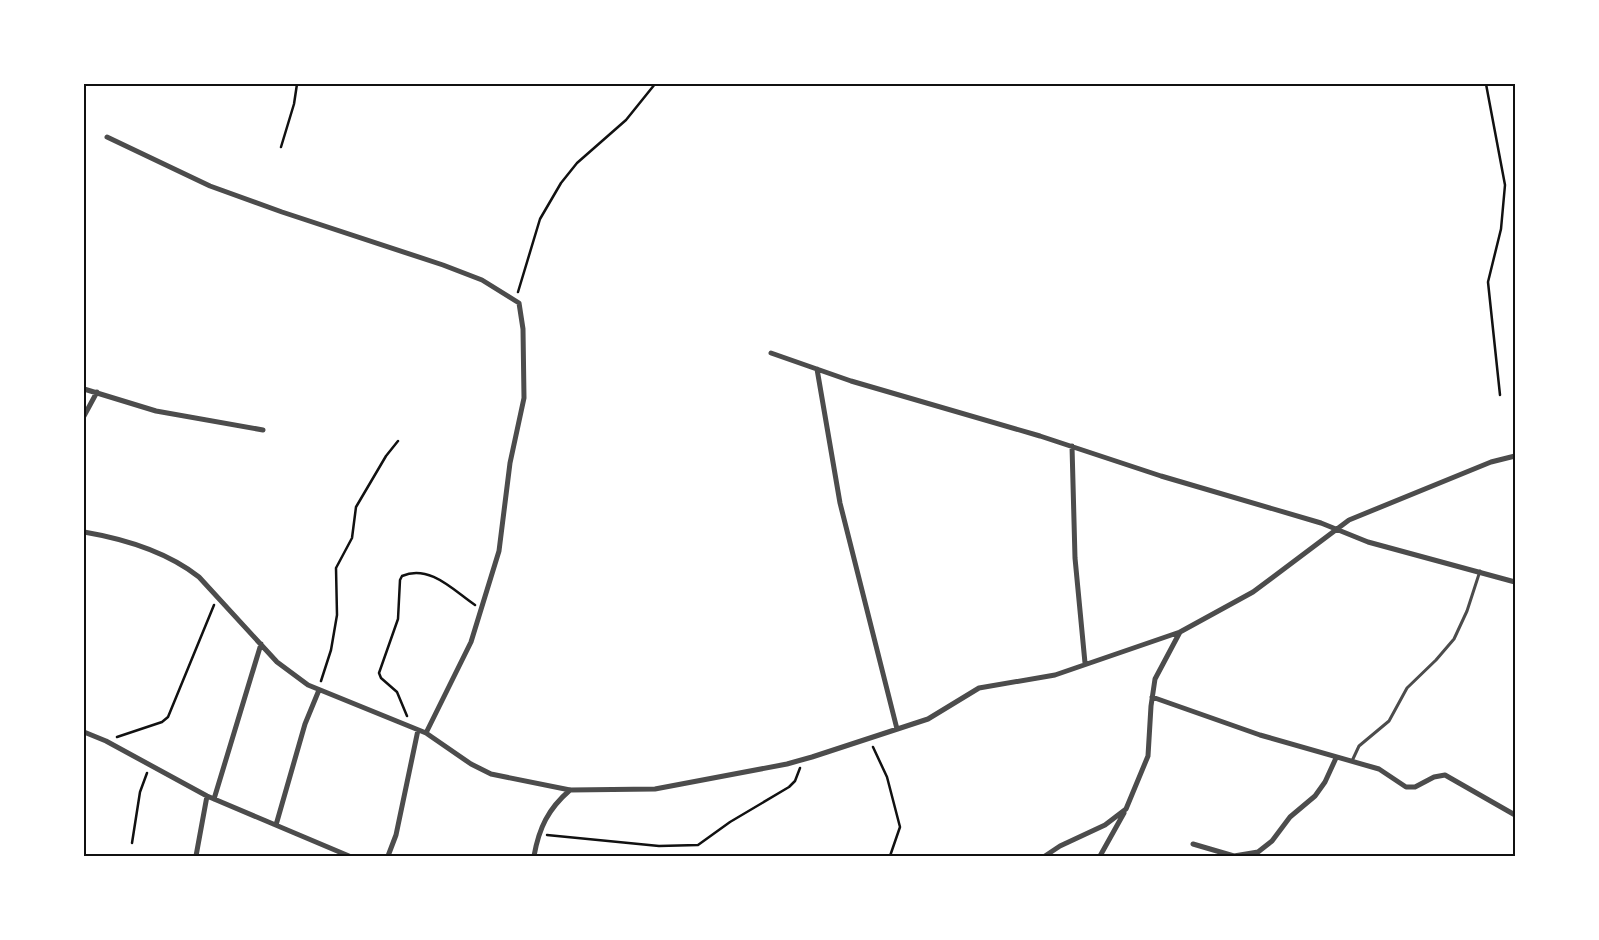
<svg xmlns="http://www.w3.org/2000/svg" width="1599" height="940" font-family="Cabin,sans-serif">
	<rect width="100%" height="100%" fill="#fff"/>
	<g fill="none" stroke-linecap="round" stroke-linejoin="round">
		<!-- path -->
		<path stroke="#111" stroke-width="2.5" d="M1486,84L1505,185L1501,229L1488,282L1500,395
			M281,147L294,104L297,84
			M518,292L540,219L561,183L577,163L626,120L655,84
			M321,681L331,650L337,615L336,568L352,538L356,507L386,456L398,441
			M407,716L397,692L381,678L379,673L398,619L400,580L402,576C430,564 454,591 475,605
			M117,737L162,722L168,717L214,605
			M873,747L887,777L900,827L890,856
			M547,835L659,846L698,845L730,822L789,787L795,781L800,768
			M132,843L140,792L147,773"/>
		<!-- service -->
		<path stroke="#4c4c4c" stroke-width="3" d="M1352,761L1359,746L1389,721L1407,688L1436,660L1454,639L1467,611L1480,571"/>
		<!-- minor -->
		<path stroke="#4c4c4c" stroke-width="5" d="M107,137L210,186L282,212L443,265L482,280L519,303L523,329L524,398L510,463L499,551L471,642L426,733
			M771,353L851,381L1040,436L1161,476L1321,523L1368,542L1515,582
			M817,369L840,503L897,729
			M84,389L156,411L263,430
			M84,416L97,392
			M1072,446L1075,558L1085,663
			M84,532C125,539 166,551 199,577L277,662L308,685L426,733L471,764L491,774L570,790L655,789L787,764L812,757L928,719L979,688L1055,675L1180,632L1253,592L1349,520L1491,462L1515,456
			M1152,697L1260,735L1379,769L1406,787H1415L1434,777L1445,775L1515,815
			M84,732L106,741L207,796L349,856
			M214,799L261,644
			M276,825L305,724L319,690
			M1193,844L1234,856L1258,852L1272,841L1290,817L1315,796L1325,782L1336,758
			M196,856L207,796
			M388,856L396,835L418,730
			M534,856C539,828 548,809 570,790
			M1045,856L1060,846L1105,825L1126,809L1148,756L1151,706L1155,679L1180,632
			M1100,856L1124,813"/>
	</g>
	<!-- border -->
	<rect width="1599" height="940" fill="none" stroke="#ffffff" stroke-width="170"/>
	<rect x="85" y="85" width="1429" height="770" fill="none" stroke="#111" stroke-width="2"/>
</svg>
